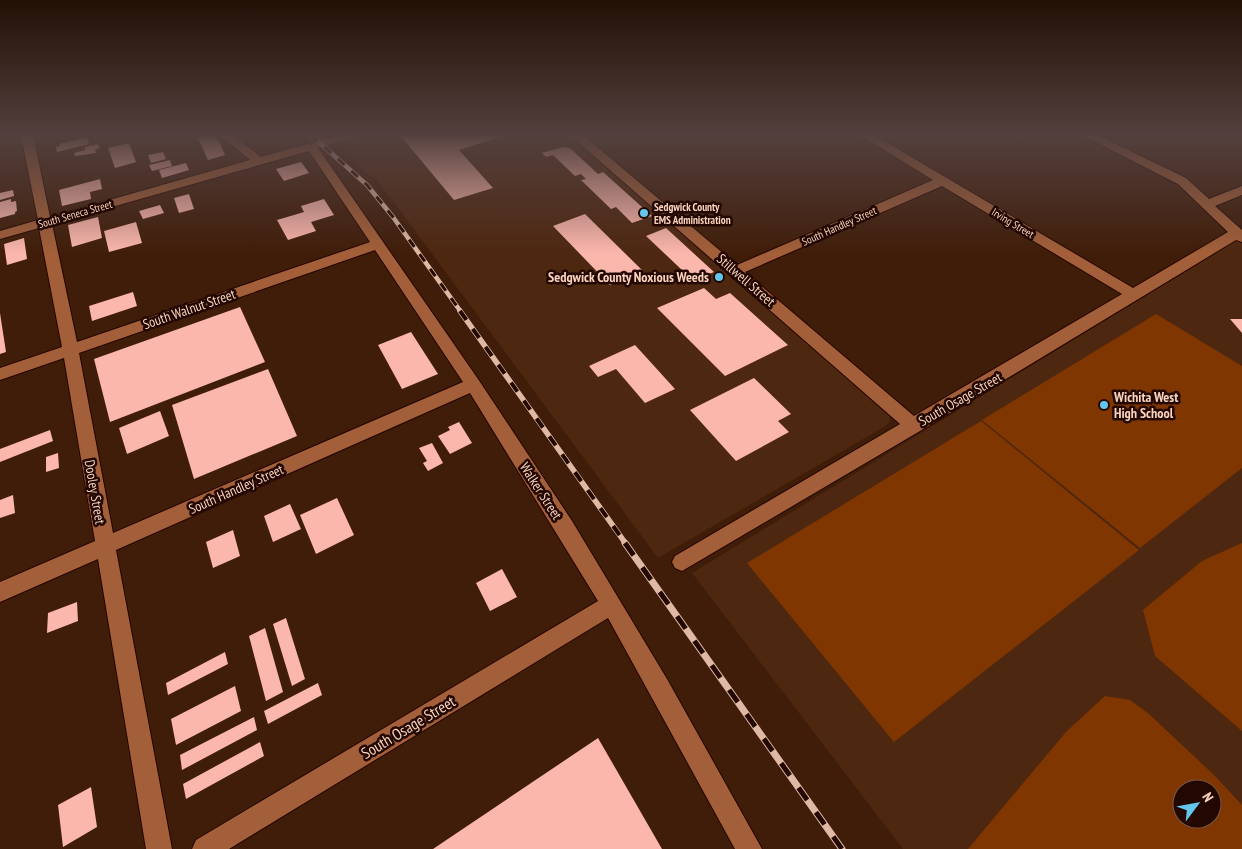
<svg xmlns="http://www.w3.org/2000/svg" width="1242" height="849" font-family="'PT Sans Narrow',sans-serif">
	<rect width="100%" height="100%" fill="#401d09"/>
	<!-- built -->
	<path fill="#4e2710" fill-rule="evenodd" d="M369,135H569L889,415L890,422L884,427L658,558L375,177L364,172L342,142Z
		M1242,237V849H903L692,573ZM1182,789H1212V819H1182Z"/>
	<!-- green -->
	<path fill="#803600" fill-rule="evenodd" d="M1156,314L1242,366V468L1140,548L982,420Z
		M981,421L1139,550L894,742L747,563Z
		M1242,543V731L1155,656L1143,610L1202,561Z
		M1105,696L1130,700L1149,714L1214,775L1242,805V849H968L1066,732ZM1182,789H1212V819H1182Z"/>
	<!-- building -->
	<path fill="#fcb7ad" d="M211,135L219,141L225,155L208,160L198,138Z
		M400,135H507L459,150L493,188L454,200Z
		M87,137L89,144L57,152L56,147L60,146L59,144Z
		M129,143L136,162L115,168L108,148Z
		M98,144L100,148L95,150L96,153L75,156L74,153L85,150V147Z
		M563,147L570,148L598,174L603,172L652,216L632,223L616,207L611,209L581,180L586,179L581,174L575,176L553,155L546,157L542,153Z
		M163,152L166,159L151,163L148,155Z
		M170,160L172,166L152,171L149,165Z
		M301,162L309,173L284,181L276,169Z
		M186,163L189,170L162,178L159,170Z
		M100,179L102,189L90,192L91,199L62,206L59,190Z
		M13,190L14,196L0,200V193Z
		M189,194L194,209L179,213L174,198Z
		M11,199V202L16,201L17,211L15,212V214L0,218V202Z
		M324,199L334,215L311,222L316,231L288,240L277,220L304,212L301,206Z
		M160,205L164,213L143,219L139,211Z
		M585,214L643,271L610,285L553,226Z
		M98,217L102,238L72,247L68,225Z
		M136,222L142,243L109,252L104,231Z
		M666,228L714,272L685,284L674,274L682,270L646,236Z
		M24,238L27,259L7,265L4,244Z
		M704,288L716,299L730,293L788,345L725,376L657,308Z
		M133,292L137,306L92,321L89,306Z
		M240,307L265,362L110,422L94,359Z
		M0,313L6,352L0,354Z
		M1230,319H1242V333Z
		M411,332L438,374L402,389L378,345Z
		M635,345L675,389L645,403L616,369L598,377L589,366Z
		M268,369L297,436L194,479L172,405Z
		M754,378L791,414L778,421L789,432L736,461L690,410Z
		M160,411L169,436L127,454L119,428Z
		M459,422L472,443L450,454L438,436L450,430L448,427Z
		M50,430L53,441L0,462V449Z
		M432,443L443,463L428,471L423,463L427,461L419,448Z
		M58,453L59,468L46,472V457Z
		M13,495L15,513L0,518V500Z
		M337,498L354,535L316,554L300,515Z
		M290,504L301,529L273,542L264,516Z
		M233,530L240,556L213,568L206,542Z
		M502,569L517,597L490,611L476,583Z
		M77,602L78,621L47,633L48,613Z
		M286,618L305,679L292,686L273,624Z
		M265,628L283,692L266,701L249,636Z
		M225,652L228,664L168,695L166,683Z
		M318,683L322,695L268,724L264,711Z
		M235,686L241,711L176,745L171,719Z
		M254,717L257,730L182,770L180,755Z
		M598,738L662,849H433Z
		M260,742L264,756L186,799L183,784Z
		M91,787L97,827L63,847L58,805Z"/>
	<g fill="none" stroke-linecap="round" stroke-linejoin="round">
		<!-- minor casing -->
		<g stroke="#250500" stroke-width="2">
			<path id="minor" d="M21,135H33L50,217L250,160L220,135H233L261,157L339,135H358L356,137L318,148L478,379L572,521L667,679L762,849H735L608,618L229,849H192L196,840L598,601L470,393L116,550L172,849H146L98,559L0,602V582L95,541L64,358L0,380V368L62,347L39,228L0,239V231L38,220ZM309,151L370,242L77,342L52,224ZM375,250L463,382L113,533L79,353Z
				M570,135H583L737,265L933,180L860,135H874L1133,288L1228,232L1178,184L1082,135H1097L1186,178L1209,199L1242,186V195L1215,206L1242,230V242L1236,240L920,431L682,571L675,568L672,562L675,556L900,424ZM942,186L1122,294L914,416L745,272Z"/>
		</g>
		<!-- minor -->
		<use href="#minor" fill="#a35f39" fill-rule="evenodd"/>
		<!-- rail-far2 casing -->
		<g stroke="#e0b9a5" stroke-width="4.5">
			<path id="rail-far2" d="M311,135L367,185L393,217L461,312"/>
		</g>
		<!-- rail-far1 casing -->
		<g stroke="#e0b9a5" stroke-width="5.5">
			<path id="rail-far1" d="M460,311L626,544"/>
		</g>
		<!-- rail casing -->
		<g stroke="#e0b9a5" stroke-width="7">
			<path id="rail" d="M625,543L842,849"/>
		</g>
		<!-- rail-far2 -->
		<use href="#rail-far2" stroke="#220800" stroke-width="3" stroke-dasharray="9" stroke-linecap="butt"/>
		<!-- rail-far1 -->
		<use href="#rail-far1" stroke="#220800" stroke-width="4" stroke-dasharray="11" stroke-linecap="butt"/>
		<!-- rail -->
		<use href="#rail" stroke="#220800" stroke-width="5" stroke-dasharray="15" stroke-linecap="butt"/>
	</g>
	<!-- sky -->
	<linearGradient id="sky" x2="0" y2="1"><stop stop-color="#231005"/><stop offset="0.53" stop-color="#53403e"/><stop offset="1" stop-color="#53403e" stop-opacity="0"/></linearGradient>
	<rect width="1242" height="254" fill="url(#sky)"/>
	<!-- markers -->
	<g fill="#64c5ee" stroke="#220800" stroke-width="2">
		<circle cx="644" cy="213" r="5"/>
		<circle cx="719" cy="277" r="5"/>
		<circle cx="1104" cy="405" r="5"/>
	</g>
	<g text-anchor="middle" stroke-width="5" stroke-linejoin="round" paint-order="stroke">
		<!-- far-poi labels -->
		<g font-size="11" font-weight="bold" fill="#fad3bf" stroke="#220800" text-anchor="start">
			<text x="654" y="211">Sedgwick County<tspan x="654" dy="13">EMS Administration</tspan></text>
		</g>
		<!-- far-street labels -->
		<g font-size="11" fill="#fad3bf" stroke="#220800">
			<text transform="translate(75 214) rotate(-16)" y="4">South Seneca Street</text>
			<text transform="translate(1013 223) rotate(31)" y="4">Irving Street</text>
			<text transform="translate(839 226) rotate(-24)" y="4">South Handley Street</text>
		</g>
		<!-- poi labels -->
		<g font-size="14" font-weight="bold" fill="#fad3bf" stroke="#220800" text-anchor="end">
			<text x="709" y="282">Sedgwick County Noxious Weeds</text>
			<text x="1114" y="402" text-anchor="start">Wichita West<tspan x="1114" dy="16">High School</tspan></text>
		</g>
		<!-- street labels -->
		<g font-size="14" fill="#fad3bf" stroke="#220800">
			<text transform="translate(746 280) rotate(41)" y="5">Stillwell Street</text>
			<text transform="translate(189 309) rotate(-19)" y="5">South Walnut Street</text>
			<text transform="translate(960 399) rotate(-30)" y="5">South Osage Street</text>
			<text transform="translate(236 489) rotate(-24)" y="5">South Handley Street</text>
			<text transform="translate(541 491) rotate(57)" y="5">Walker Street</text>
			<text transform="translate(95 492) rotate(80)" y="5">Dooley Street</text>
		</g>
		<!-- near-street labels -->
		<g font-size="16" fill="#fad3bf" stroke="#220800">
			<text transform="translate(408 727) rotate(-31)" y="6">South Osage Street</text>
		</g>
	</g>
	<!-- north arrow -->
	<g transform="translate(1197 804) rotate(58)"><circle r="24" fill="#220800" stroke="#78594c"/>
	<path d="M0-4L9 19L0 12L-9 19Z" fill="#64c5ee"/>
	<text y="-8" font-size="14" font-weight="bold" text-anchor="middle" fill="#fad3bf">N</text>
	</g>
</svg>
